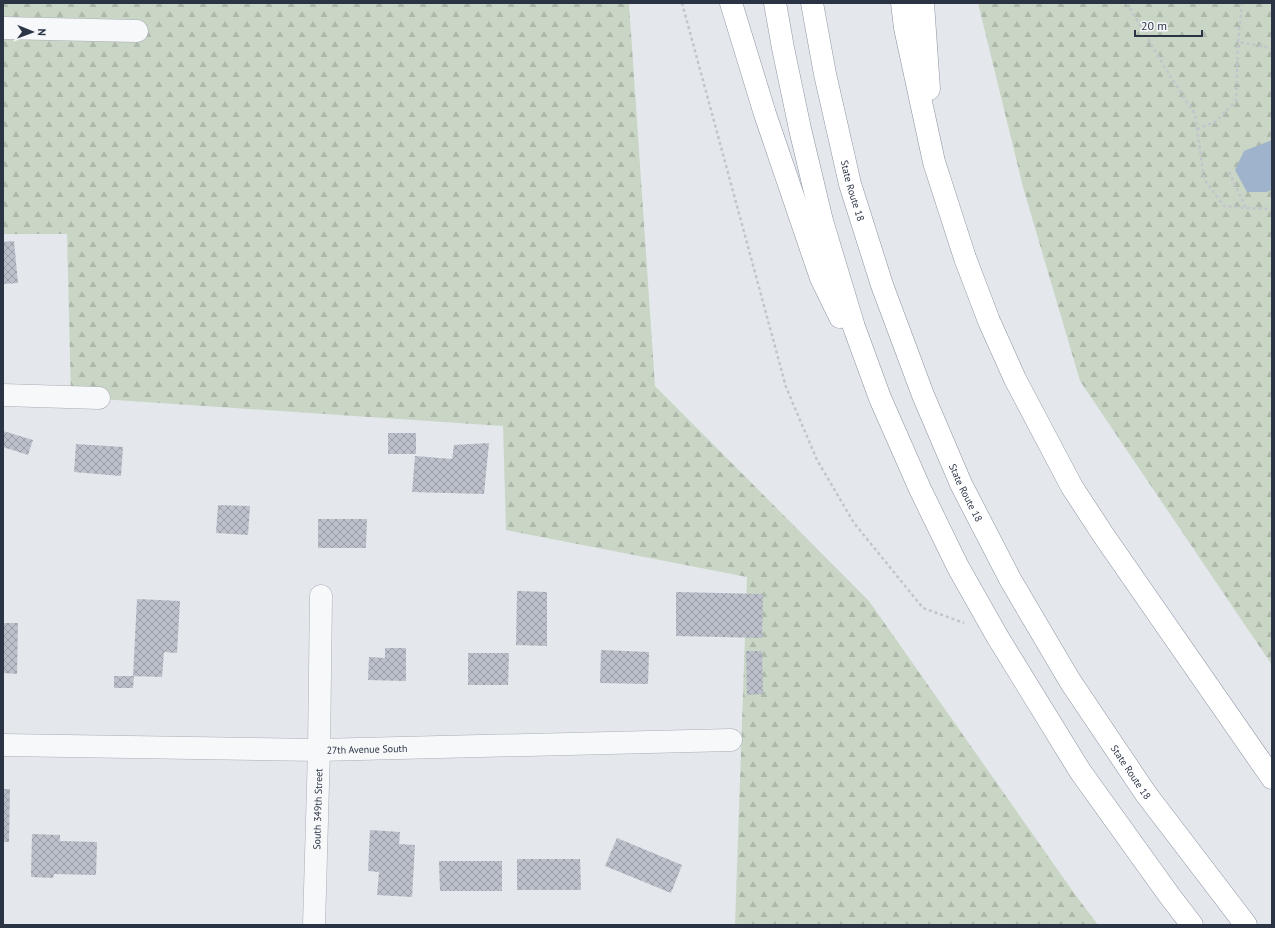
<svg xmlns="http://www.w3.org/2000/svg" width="1275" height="928" font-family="'PT Sans',sans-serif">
	<defs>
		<pattern id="forest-firs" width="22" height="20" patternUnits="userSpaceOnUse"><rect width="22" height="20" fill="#c9d6c5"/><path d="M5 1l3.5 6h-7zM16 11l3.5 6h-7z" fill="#adb8ab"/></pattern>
		<pattern id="building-cross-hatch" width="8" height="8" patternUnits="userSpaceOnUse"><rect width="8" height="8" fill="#bbc0ca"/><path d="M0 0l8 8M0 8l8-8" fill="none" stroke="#989da6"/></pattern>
	</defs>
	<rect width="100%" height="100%" fill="#e4e7ec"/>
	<!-- forest -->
	<path fill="url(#forest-firs)" d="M3,3H629L655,386L869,601L1074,893L1098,925H735L747,577L506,530L503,426L71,397L67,234H3Z
		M978,3H1272V665L1080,381L1023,187Z"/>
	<!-- water -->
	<path fill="#9fb4cc" d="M1272,140V190L1266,192H1247L1235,170L1244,151Z"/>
	<!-- building -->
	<path fill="url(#building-cross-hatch)" d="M14,241L18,283L3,284V242Z
		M3,431L33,440L28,455L3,447Z
		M388,433H416V454H388Z
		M489,443L484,494L412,492L415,456L452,459L454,445Z
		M76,444L123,447L121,476L74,472Z
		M218,505L250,506L248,535L216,533Z
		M318,519H367L366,548H318Z
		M517,591L547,592V646L516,645Z
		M676,592L763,594L762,638L676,636Z
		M137,599L180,601L177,653L164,652L162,677L133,676Z
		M3,623H18L17,674L3,673Z
		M385,648H406V681L368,680L369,657L385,658Z
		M601,650L649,652L648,684L600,683Z
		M746,651H762L763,694L747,695Z
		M468,653H509L508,685H468Z
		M114,676H134L133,688H114Z
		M3,789H10L9,842H3Z
		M370,830L400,832L399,844L415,845L412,897L377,895L379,872L368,871Z
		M32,834L60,835V841L97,842L96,875L54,874L53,878L31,877Z
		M617,838L682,865L671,893L605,866Z
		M517,859H580L581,890H517Z
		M439,861H502V891H440Z"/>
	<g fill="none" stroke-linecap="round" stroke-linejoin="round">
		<!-- minor casing -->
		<g stroke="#a9aeb7" stroke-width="23">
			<g id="minor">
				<path d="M3,28L137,31"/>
				<path d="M3,395L99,398"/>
				<path id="s1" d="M3,745L319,750L731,740"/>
				<path id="s2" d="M314,925L319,750L321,596"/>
			</g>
		</g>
		<!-- highway casing -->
		<g stroke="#8b94a3" stroke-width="23">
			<g id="highway">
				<path d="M731,3L765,114L821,278L840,317"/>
				<path d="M775,3L783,48L800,129L822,221L854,327L880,398L920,489L958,567L997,636L1080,771L1169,895L1192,925"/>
				<path id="s3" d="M812,3L825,74L850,184L882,285L923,395L961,484L1010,579L1070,681L1146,794L1246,925"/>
				<path d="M902,3L905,28L934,162L965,258L989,321L1015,379L1072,487L1104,536L1272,778"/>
				<path d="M923,3L929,89"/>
			</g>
		</g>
		<!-- path -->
		<path stroke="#c2c5cb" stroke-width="2.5" stroke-dasharray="3 3" stroke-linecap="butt" d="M682,3L786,387L817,460L854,523L923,608L964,623
			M1127,3L1170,76L1195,114L1204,179L1224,206L1246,208L1272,209
			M1242,3L1238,42L1272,48
			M1197,129L1215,122L1236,101L1238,42
			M1229,172L1246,208"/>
		<!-- minor -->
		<use href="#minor" stroke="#f7f8fa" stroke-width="22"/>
		<!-- highway -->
		<use href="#highway" stroke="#fff" stroke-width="22"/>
	</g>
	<g text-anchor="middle" stroke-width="3" stroke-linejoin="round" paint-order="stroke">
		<!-- street labels -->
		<g font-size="10" fill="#2b3445" stroke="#f4f6f9">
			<text dy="4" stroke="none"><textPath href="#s3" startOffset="192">State Route 18</textPath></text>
			<text dy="4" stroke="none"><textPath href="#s3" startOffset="515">State Route 18</textPath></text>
			<text dy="4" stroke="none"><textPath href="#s1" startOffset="364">27th Avenue South</textPath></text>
			<text dy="4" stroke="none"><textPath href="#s3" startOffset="840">State Route 18</textPath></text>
			<text dy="4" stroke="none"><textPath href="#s2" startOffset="116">South 349th Street</textPath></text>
		</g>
	</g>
	<!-- border -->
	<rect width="1275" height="928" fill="none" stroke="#2b3445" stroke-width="8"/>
	<!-- north arrow -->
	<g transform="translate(32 32) rotate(91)" stroke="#f4f6f9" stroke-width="3" paint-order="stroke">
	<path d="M0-3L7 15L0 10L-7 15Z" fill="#2b3445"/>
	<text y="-6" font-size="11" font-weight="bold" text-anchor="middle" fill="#2b3445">N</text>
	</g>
	<!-- scale -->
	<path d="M1135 30v6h67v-6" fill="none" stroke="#2b3445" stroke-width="2"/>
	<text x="1141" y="30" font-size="12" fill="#2b3445" stroke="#f4f6f9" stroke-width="3" paint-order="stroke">20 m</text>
</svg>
